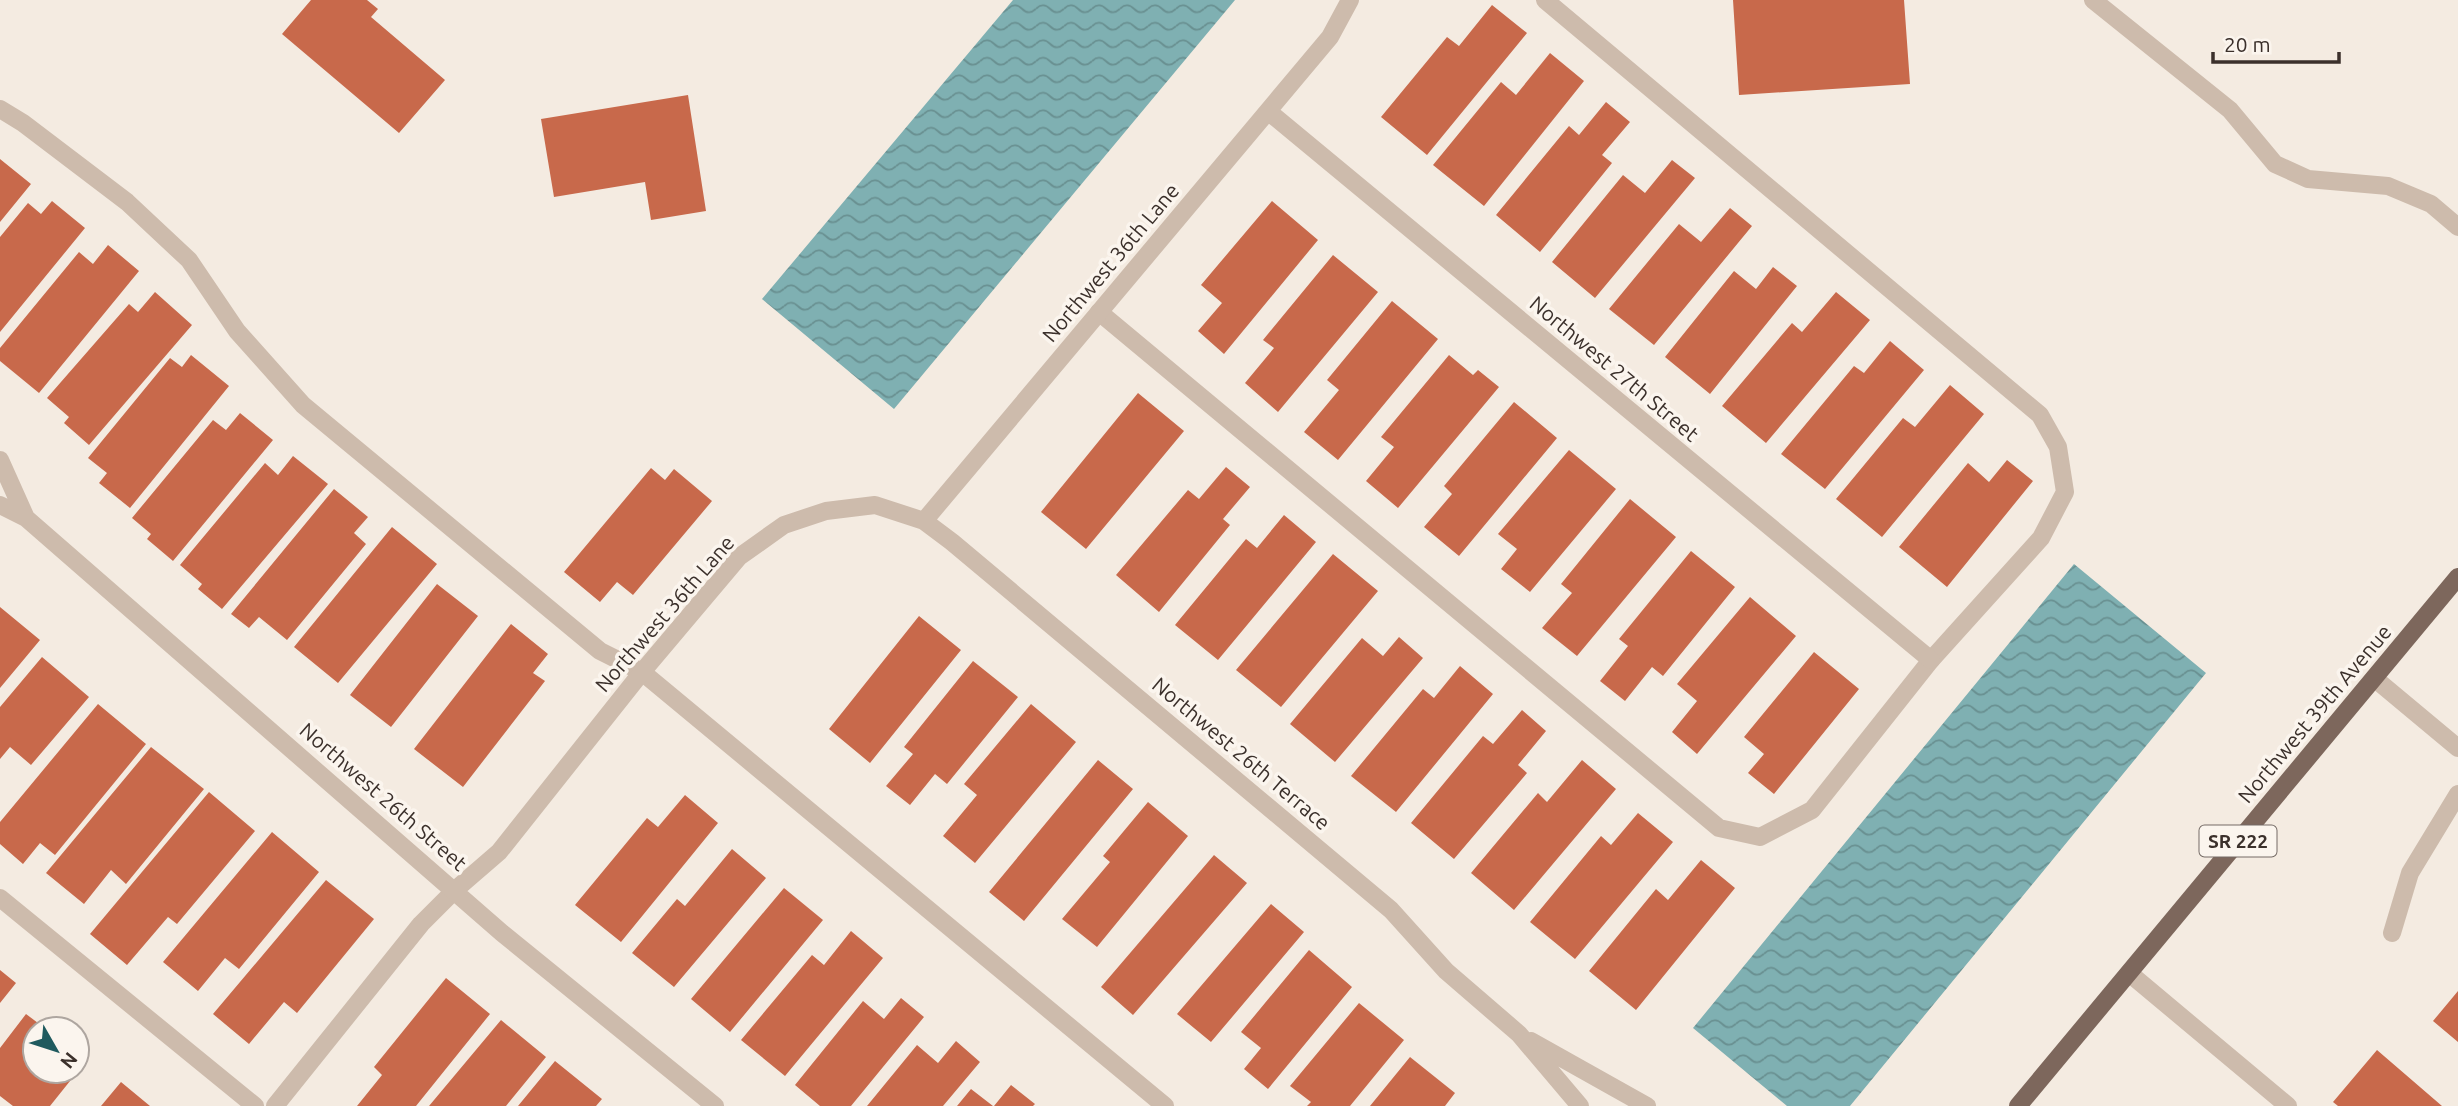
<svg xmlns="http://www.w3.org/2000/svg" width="2458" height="1106" font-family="Ubuntu,sans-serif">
	<defs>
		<pattern id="water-waves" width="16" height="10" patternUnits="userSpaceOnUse" patternTransform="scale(1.75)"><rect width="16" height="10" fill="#7fb0b2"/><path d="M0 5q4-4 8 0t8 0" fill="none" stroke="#699091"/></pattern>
	</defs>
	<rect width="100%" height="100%" fill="#f4ebe1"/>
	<!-- water -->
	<path fill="url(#water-waves)" d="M1013,0H1235L894,409L762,299Z
		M2074,564L2206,673L1850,1106H1787L1693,1028Z"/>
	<!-- building -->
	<path fill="#c8694b" d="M311,0H367L378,9L371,17L445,80L399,133L282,34Z
		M1733,0H1904L1910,84L1739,95Z
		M1492,5L1527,33L1427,155L1381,117L1447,37L1459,46Z
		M1550,53L1584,81L1484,206L1433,165L1501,82L1516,95Z
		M688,95L706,211L651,220L645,182L554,197L541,119Z
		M1606,102L1630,122L1602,155L1612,163L1540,252L1496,215L1569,126L1579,135Z
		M0,159L31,184L0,222Z
		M1672,160L1695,178L1595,298L1552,262L1623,175L1645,193Z
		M52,201L85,228L0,332V237L28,203L41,214Z
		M1272,201L1318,240L1224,354L1198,331L1222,303L1201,285Z
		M1730,208L1752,226L1654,345L1609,309L1679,224L1701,242Z
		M108,245L139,271L39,393L0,361V348L79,252L93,264Z
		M1333,255L1378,292L1278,412L1245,383L1274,348L1263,340Z
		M1773,267L1797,286L1710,394L1665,357L1734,271L1756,289Z
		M155,292L192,325L89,445L64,423L69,417L47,398L129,304L138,312Z
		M1836,292L1870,320L1766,443L1722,406L1792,323L1802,332Z
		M1392,301L1438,339L1338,460L1304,432L1339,390L1327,380Z
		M1890,341L1924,370L1825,489L1781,454L1854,366L1864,373Z
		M191,355L229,386L130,508L99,483L107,473L88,458L170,358L182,367Z
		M1449,355L1473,375L1478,370L1499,387L1398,508L1366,481L1394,447L1381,437Z
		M1950,385L1984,414L1882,537L1836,499L1903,418L1915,427Z
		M1138,393L1184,431L1086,549L1041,512Z
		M1514,402L1557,438L1459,556L1424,527L1452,494L1444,486Z
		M240,413L273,440L173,561L147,539L151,534L132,518L213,420L226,430Z
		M1569,450L1616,489L1530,592L1501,569L1517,549L1498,534Z
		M293,456L328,484L222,609L198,589L202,584L180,565L265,463L278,475Z
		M2007,460L2033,481L1947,587L1899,547L1968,463L1989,482Z
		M1226,467L1250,487L1223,519L1230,525L1159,612L1116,575L1188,490L1199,499Z
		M651,468L665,480L674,469L712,501L633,595L617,582L600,602L564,572Z
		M334,489L368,517L354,533L366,544L287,640L259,617L249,628L231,614Z
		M1630,499L1676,537L1577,656L1542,628L1572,593L1561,584Z
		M1284,515L1316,542L1218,660L1175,625L1246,539L1257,548Z
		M392,527L437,564L338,683L294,647Z
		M1691,551L1735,587L1663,676L1652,667L1625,701L1600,681L1628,646L1619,639Z
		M1333,554L1378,591L1281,707L1236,670Z
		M437,584L478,616L391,727L350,695Z
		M1750,597L1796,636L1697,754L1672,732L1697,701L1677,684Z
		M0,607L40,640L0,688Z
		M919,616L961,650L870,763L829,729Z
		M511,624L548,654L533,673L545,681L463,787L414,749Z
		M1399,637L1423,658L1335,762L1290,724L1362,638L1383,656Z
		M1814,652L1859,689L1774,794L1748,773L1764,754L1744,737Z
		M42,657L89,697L31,765L10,747L0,759V707Z
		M973,661L1018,697L947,784L935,774L910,805L886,786L913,754L904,747Z
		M1460,666L1493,694L1396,812L1351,776L1423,689L1434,698Z
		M98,704L146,744L55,855L40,843L23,864L0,844V822Z
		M1031,704L1076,742L975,863L943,836L977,795L964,784Z
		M1522,710L1546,731L1518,765L1527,773L1454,859L1411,823L1483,736L1493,744Z
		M151,747L204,789L126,884L111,870L84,904L46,873Z
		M1098,760L1133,789L1024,921L989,892Z
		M1582,760L1616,789L1514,910L1471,873L1538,793L1547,802Z
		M209,792L255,831L177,924L168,917L127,965L90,934Z
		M685,795L718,823L621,942L575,905L647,818L658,827Z
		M1148,802L1188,836L1097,947L1062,919L1110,862L1103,856Z
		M1638,813L1673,842L1575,959L1530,922L1601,836L1611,845Z
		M272,832L319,872L239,969L225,958L198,991L163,962Z
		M732,849L766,878L674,987L632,953L677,899L685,906Z
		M1214,855L1247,883L1133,1015L1101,987Z
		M1701,860L1735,888L1636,1010L1589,971L1656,889L1668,900Z
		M326,880L374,919L297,1013L284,1002L249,1044L213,1014Z
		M784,888L823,920L730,1032L691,999Z
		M1271,904L1304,932L1211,1042L1177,1014Z
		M851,931L883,958L785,1076L741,1040L812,955L824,965Z
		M1309,950L1352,987L1268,1089L1244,1069L1261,1048L1241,1032Z
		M0,970L16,983L0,1003Z
		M446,978L490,1014L416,1106H357L382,1075L374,1067Z
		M2458,991V1042L2433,1021Z
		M901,998L924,1017L851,1106H820L795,1085L863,1001L884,1019Z
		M1359,1003L1404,1040L1350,1106H1307L1311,1102L1290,1086Z
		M26,1014L46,1029H35V1071H77V1054L86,1061L50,1106H13L0,1096V1048Z
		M501,1020L546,1057L506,1106H429Z
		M956,1041L980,1062L943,1106H867L917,1045L938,1063Z
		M2377,1050L2442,1106H2338L2333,1102Z
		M1410,1057L1455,1093L1445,1106H1370Z
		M555,1061L602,1099L596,1106H518Z
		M121,1082L150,1106H101Z
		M1011,1085L1035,1104L1033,1106H994Z
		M971,1089L993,1106H957Z"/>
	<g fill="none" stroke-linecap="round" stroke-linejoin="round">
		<!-- service -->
		<path stroke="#cdbbac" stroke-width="18" d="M2093,0L2230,110L2275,164L2308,179L2388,186L2431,204L2458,227
			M0,109L23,123L127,202L189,260L237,331L303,405L600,651L642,672L1165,1106
			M1099,312L1719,828L1760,837L1812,810L1931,660L2041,538L2065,492L2058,447L2040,415L1545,0
			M2374,678L2458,748
			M0,898L255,1106
			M2392,933L2410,873L2458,794
			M2129,973L2288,1106
			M275,1106L421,924L455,890"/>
		<!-- minor -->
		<path stroke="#cdbbac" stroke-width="18" d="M1269,112L1931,660
			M0,460L26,518
			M0,505L26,518L502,933L715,1106
			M924,521L1330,37L1350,0
			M455,890L499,852L642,672L739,557L784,525L826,511L875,505L924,521L952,542L1391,910L1446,971L1519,1034L1580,1106
			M1531,1041L1647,1106"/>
		<!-- primary -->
		<path stroke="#7d675c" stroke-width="18" d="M2018,1106L2458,577"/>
	</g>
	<g text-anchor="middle" stroke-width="7" stroke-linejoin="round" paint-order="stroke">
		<!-- shield labels -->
		<rect fill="#fbf5ee" stroke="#756b66" stroke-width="2" x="2199.5" y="825.5" width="77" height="31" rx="5"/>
		<g font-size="19" font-weight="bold" fill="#3b302b">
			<text x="2238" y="848">SR 222</text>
		</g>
		<!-- street labels -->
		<g font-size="21" fill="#3b302b" stroke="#fbf5ee">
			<text transform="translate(1111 263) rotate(-50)" y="7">Northwest 36th Lane</text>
			<text transform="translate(1614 369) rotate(40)" y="7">Northwest 27th Street</text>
			<text transform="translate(665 614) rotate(-49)" y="7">Northwest 36th Lane</text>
			<text transform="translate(2315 714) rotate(-50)" y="7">Northwest 39th Avenue</text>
			<text transform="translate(1241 754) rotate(40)" y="7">Northwest 26th Terrace</text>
			<text transform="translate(383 797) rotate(41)" y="7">Northwest 26th Street</text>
		</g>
	</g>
	<!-- north arrow -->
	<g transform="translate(56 1050) rotate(129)"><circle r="33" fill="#fbf5ee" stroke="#aea6a0" stroke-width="2"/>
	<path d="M0-5L12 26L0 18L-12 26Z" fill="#1f5a5e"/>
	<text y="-10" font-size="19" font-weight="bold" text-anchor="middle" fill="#3b302b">N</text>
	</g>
	<!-- scale -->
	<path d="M2213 52v10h126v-10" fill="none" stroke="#3b302b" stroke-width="3.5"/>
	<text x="2224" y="52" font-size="21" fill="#3b302b" stroke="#fbf5ee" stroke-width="5" paint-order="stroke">20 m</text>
</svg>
